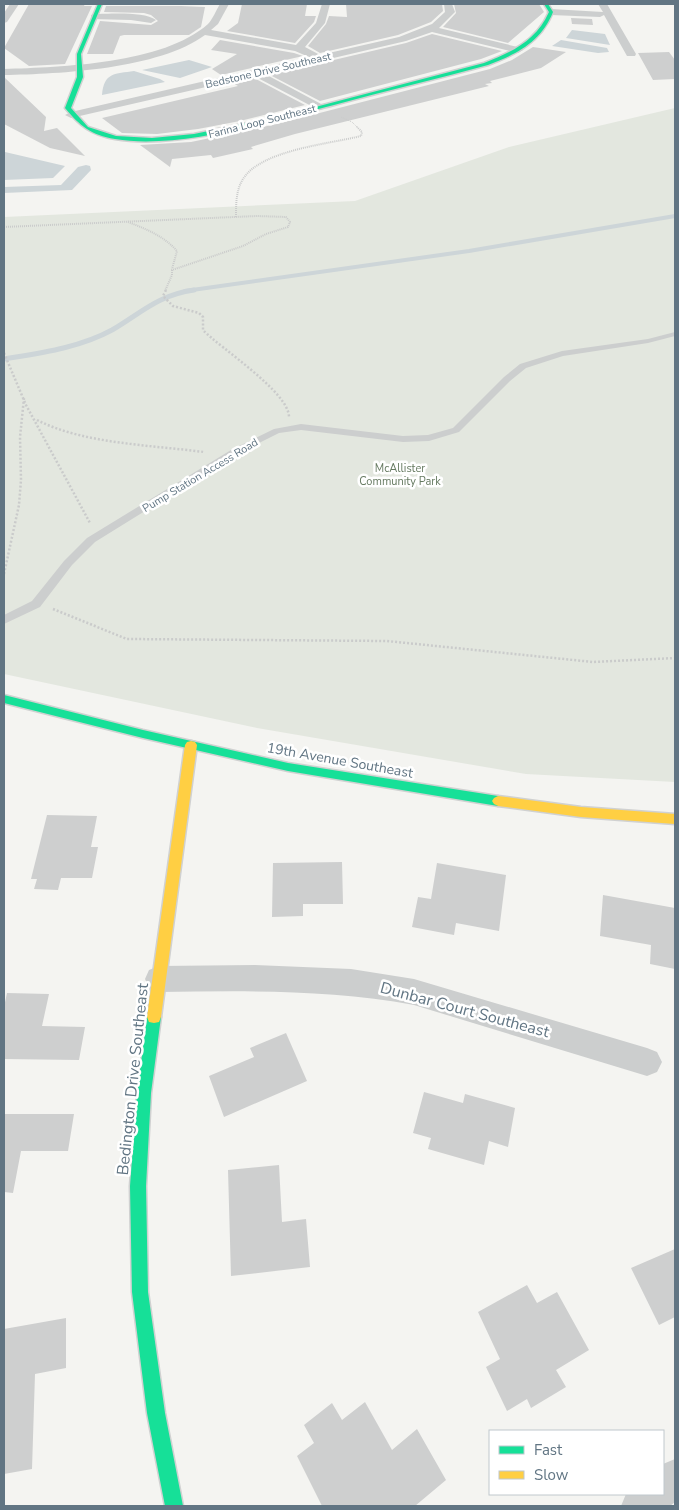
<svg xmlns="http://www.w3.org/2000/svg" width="679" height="1510" font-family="'Nunito Sans',sans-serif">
	<rect width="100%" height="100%" fill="#f4f4f1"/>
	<!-- green -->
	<path fill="#e3e7df" d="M675,108V782L526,774L257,728L4,674V217L355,201L509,147Z"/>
	<!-- water -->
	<path fill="#cdd5d8" d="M572,30L605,34L610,45L566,38Z
		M561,40L607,48L609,52L598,53L552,46Z
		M189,60L212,67L180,78L142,70Z
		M134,71L160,79L165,82L102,95C104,72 115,74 134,71Z
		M4,152H5L65,166L53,178L4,180Z
		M86,165L90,166L91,170L72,190L4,193V187L61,185L78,167Z"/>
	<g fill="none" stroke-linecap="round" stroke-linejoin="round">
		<!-- stream-far1 -->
		<path stroke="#cdd5d8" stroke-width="4" d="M185,291L469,251L675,216"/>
		<!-- stream -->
		<path stroke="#cdd5d8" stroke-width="5" d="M4,359C40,353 79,348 112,330C141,313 158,295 194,290"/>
	</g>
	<!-- building -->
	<path fill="#cecfcf" d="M29,4H85L84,6H92L65,64L29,66L4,48Z
		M242,4H307L305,16H316L314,22L295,43L227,31L238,23Z
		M346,4H442L443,11L431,22L398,35L320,53L308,46L326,24L329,16L347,17Z
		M454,4H539L544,12L508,43L443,27L456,13Z
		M106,6H181L205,7L201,27L189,35H124L120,36L113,54H87L100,21L151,25L158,21L151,15L144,13L104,12Z
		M571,18L592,19L593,25L572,24Z
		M432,34L502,51L481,59L320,101L270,75L406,43Z
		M220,40L294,53L303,56L221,75L212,69L237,54L211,50Z
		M533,47L566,52L541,68L490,81L492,83L485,84L489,86L295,134L251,147L253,149L213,158L211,155L172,159L170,167L140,145L191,142L277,124L490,69L512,60Z
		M669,52L675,60V79L653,80L638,53Z
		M4,77L46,117L44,131L57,128L85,156L50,148L4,124Z
		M254,78L305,105L240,121L198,129L157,134L122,133L102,118L238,86L233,83Z
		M47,815L97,816L91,847H98L92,878H61L58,890L34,889L37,879H31Z
		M342,862L343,904H303V916L272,917L273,863Z
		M437,863L506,875L499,931L456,923L454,935L412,927L418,897L431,899Z
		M603,895L675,908V969L650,964L651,945L600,936Z
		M7,993L49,994L42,1026L85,1027L79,1060L4,1059V1007Z
		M286,1033L307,1081L224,1117L209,1076L254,1057L250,1048Z
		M424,1092L463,1103L465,1094L515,1108L508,1147L489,1141L484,1165L428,1149L431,1138L413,1133Z
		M4,1114H74L68,1151H21L13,1193L4,1192Z
		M279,1165L282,1222L306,1219L310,1267L231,1276L228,1170Z
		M675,1249V1317L659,1325L631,1268Z
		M527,1285L537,1303L557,1292L589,1350L556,1370L566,1387L531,1408L527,1399L507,1411L486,1367L500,1359L478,1312Z
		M66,1318V1368L35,1374L32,1469L4,1474V1329Z
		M365,1402L392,1450L417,1429L446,1480L415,1506H322L297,1456L314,1443L304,1425L332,1403L342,1420Z"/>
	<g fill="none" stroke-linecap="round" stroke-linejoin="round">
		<!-- fast casing -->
		<g stroke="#d0d1d1" stroke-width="3">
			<path id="fast" d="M98,4H102L81,54L83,77L71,108L88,127L116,136L152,138L194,134L277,117L484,63C512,52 536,41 549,12L544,4H548L553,12C541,42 517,54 488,65C437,79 385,91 334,105C272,121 178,150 115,139C91,135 80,126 65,108L77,77V54Z
				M4,695L143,730L288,763L498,796L502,798L504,801L502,804L498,806L288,771L143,738L4,703Z
				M154,1011L159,1012L161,1017L151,1093L146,1186L148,1292L165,1413L183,1506H165L147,1413L132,1292L130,1186L137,1093L147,1017L149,1012Z"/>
		</g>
		<!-- slow casing -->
		<g stroke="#d0d1d1" stroke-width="3">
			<path id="slow" d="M191,741L195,742L197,745L161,1017L159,1022L154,1023L149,1022L147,1017L185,745L187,742Z
				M498,796L581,807L675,814V824L581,817L498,806L494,804L492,801L494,798Z"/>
		</g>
		<!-- path-far2 -->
		<path stroke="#cacbcb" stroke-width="1" stroke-dasharray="1 1" stroke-linecap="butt" d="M341,117L352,122L359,129"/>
		<!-- path-far1 -->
		<path stroke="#cacbcb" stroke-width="2" stroke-dasharray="1 1" stroke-linecap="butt" d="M236,217C236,204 236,190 243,179C261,150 329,144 361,136L362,132L357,127
			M128,222C146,229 164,236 177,251L172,269
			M4,227L257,216L286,217L290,222L288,227L266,234L243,246L172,270V275L165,291"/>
		<!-- path -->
		<path stroke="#cacbcb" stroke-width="2.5" stroke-dasharray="2 2" stroke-linecap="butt" d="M166,290L163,296L173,306L199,313L203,317V330C220,348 289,392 289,417
			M4,353L26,405L90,523
			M37,420C84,444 151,445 204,452
			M4,574L19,505L21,480L20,437L24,398
			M53,609L127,639L387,641L593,662L675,658"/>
		<!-- lane -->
		<path fill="#cccece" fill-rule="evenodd" d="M675,332V336L648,343L563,356L526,368L510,381L459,432L429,441L403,442L301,430L279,433L237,454L95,542L72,565L40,607L4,624V615L32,601L64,561L87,538L231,450L274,429L301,424L403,436L428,435L453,428L504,377L520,364L562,351L648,339Z"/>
		<!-- street -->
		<path fill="#cccece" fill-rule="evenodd" d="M10,4H19L7,22L4,23V13Z
			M220,4H229L218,24L211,30L296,45L316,23L322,4H330L325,23L305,47L320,55L399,37L432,24L445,12L444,4H452L455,12L439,28L522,48L523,50L518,53L432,32L406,41L265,74L323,105L325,107L323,109L319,110L254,76L71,118L65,115L71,112L309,57L295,51L205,35C159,69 60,74 4,75V69C62,67 163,64 208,24C213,19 216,10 220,4Z
			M598,4H607L636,54L635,56H627L604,15L600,17L551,15L546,12L551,9L603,12Z
			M94,14C109,14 144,11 156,20L151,23L131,20L91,19V15Z
			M255,965L351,969L414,979L647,1048L657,1052L662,1062L657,1072L647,1076L414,1005C329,989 245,991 159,992L149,988L145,979L149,970L159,966Z
			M675,1459V1502L670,1506H621L626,1494H663V1464Z"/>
		<!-- fast -->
		<use href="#fast" fill="#16e098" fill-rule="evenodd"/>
		<!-- slow -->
		<use href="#slow" fill="#ffcf43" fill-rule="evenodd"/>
	</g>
	<g text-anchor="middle" stroke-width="5" stroke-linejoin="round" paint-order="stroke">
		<!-- far-street labels -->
		<g font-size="11" fill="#617583" stroke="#fff">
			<text transform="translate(268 70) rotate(-13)" y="4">Bedstone Drive Southeast</text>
			<text transform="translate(262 121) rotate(-14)" y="4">Farina Loop Southeast</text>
			<text transform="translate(200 475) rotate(-31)" y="4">Pump Station Access Road</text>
		</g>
		<!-- far-park labels -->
		<g font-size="11" fill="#667a61" stroke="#fff">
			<text x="400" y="472">McAllister<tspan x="400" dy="13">Community Park</tspan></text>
		</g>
		<!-- street labels -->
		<g font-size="14" fill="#617583" stroke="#fff">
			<text transform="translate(340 760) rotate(10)" y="5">19th Avenue Southeast</text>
		</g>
		<!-- near-street labels -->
		<g font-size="16" fill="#617583" stroke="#fff">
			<text transform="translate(465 1009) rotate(15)" y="6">Dunbar Court Southeast</text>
			<text transform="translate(132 1079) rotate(-84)" y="6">Bedington Drive Southeast</text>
		</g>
	</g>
	<!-- border -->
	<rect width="679" height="1510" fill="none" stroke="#617583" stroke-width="10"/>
	<!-- legend -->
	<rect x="489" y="1430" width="175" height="65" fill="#ffffff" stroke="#c0c8cd"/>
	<rect x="499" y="1446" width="25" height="8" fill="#16e098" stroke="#c0c8cd"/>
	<text x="534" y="1455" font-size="15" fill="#617583">Fast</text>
	<rect x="499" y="1471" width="25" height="8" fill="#ffcf43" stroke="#c0c8cd"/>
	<text x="534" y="1480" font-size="15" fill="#617583">Slow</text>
</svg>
